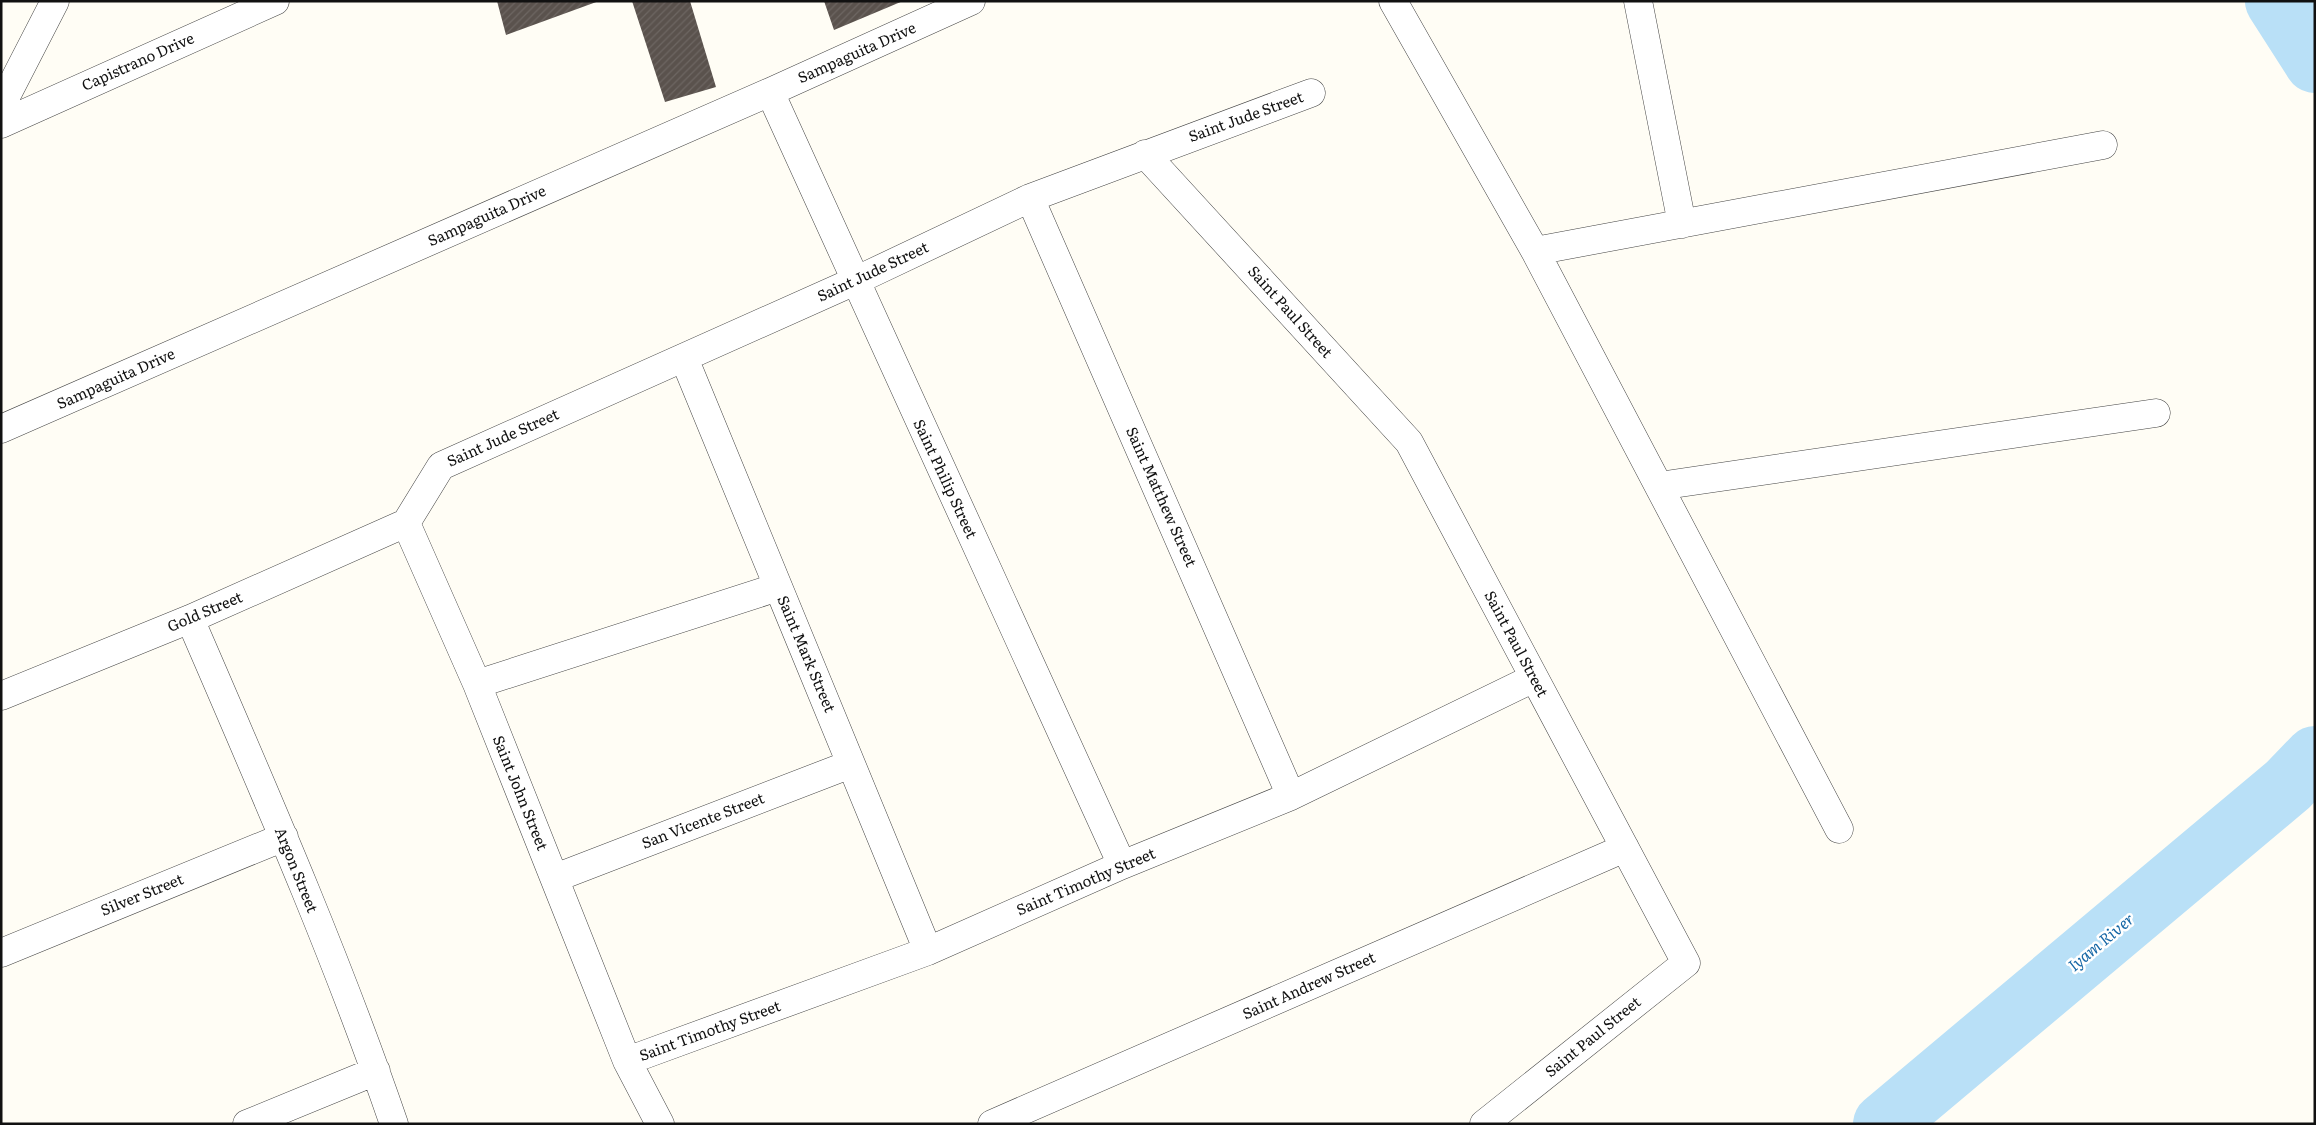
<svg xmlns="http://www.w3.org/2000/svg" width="2316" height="1125" font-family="Literata,serif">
	<defs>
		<pattern id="building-hatch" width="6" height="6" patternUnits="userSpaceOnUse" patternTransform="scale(1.25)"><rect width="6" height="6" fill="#5a524d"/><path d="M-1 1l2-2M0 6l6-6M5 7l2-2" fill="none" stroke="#6d6662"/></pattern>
	</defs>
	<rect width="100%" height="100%" fill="#fffdf5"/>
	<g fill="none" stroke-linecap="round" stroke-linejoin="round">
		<!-- river -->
		<path stroke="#b9e0f7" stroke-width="62" d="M2276,1L2315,62
			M1884,1124L2288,785L2315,757"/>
	</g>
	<!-- building -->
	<path fill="url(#building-hatch)" d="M497,1H599L506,35Z
		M632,1H690L716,87L665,102Z
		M824,1H903L834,30Z"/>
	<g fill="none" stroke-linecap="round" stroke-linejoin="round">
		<!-- minor casing -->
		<g stroke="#444" stroke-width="29">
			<path id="minor" d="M1393,1L1535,251L1839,829
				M1638,1L1682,224
				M770,92L1122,865
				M1,106L55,1
				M1,124L275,1
				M1145,154L1409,442L1686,963L1484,1124
				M1030,198L1291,796
				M1535,251L2103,145
				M684,358L928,951
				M1,429L770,92L971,1
				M1659,486L2156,413
				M190,619C262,786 335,952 394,1124
				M477,684L778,587
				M1,696L190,619L406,523
				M555,878L851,764
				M1,953L284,837
				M627,1061L928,951L1122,865L1291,796L1534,678
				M247,1124L376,1071
				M660,1124L627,1061L477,684L406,523L441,466L855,281L1030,198L1311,93
				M992,1124L1625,848"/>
		</g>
		<!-- minor -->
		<use href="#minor" stroke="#fff" stroke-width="28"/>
	</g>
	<g text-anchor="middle" stroke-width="5" stroke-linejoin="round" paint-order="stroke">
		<!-- street labels -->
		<g font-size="15" fill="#111" stroke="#fff">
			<text transform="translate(857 53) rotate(-24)" y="5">Sampaguita Drive</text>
			<text transform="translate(138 62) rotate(-24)" y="5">Capistrano Drive</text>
			<text transform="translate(1246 117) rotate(-20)" y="5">Saint Jude Street</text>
			<text transform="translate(487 216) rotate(-24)" y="5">Sampaguita Drive</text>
			<text transform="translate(873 272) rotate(-25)" y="5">Saint Jude Street</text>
			<text transform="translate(1290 312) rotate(48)" y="5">Saint Paul Street</text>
			<text transform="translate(116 379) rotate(-24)" y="5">Sampaguita Drive</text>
			<text transform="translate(503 438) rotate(-24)" y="5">Saint Jude Street</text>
			<text transform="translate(945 479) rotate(65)" y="5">Saint Philip Street</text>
			<text transform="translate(1161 497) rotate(66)" y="5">Saint Matthew Street</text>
			<text transform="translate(205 612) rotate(-23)" y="5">Gold Street</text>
			<text transform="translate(1516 644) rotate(62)" y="5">Saint Paul Street</text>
			<text transform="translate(806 654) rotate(67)" y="5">Saint Mark Street</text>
			<text transform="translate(520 793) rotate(68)" y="5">Saint John Street</text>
			<text transform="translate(703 821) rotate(-21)" y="5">San Vicente Street</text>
			<text transform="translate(296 870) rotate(68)" y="5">Argon Street</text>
			<text transform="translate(1086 882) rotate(-23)" y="5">Saint Timothy Street</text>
			<text transform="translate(142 895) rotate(-22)" y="5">Silver Street</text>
			<text transform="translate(1309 986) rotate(-24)" y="5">Saint Andrew Street</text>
			<text transform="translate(710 1031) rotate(-20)" y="5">Saint Timothy Street</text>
			<text transform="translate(1593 1037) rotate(-39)" y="5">Saint Paul Street</text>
		</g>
		<!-- water labels -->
		<g font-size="16" font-style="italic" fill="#1768a6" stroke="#fff">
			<text transform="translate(2101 942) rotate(-40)" y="6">Iyam River</text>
		</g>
	</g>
	<!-- border -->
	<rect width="2316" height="1125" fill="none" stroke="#111111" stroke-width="5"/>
</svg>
